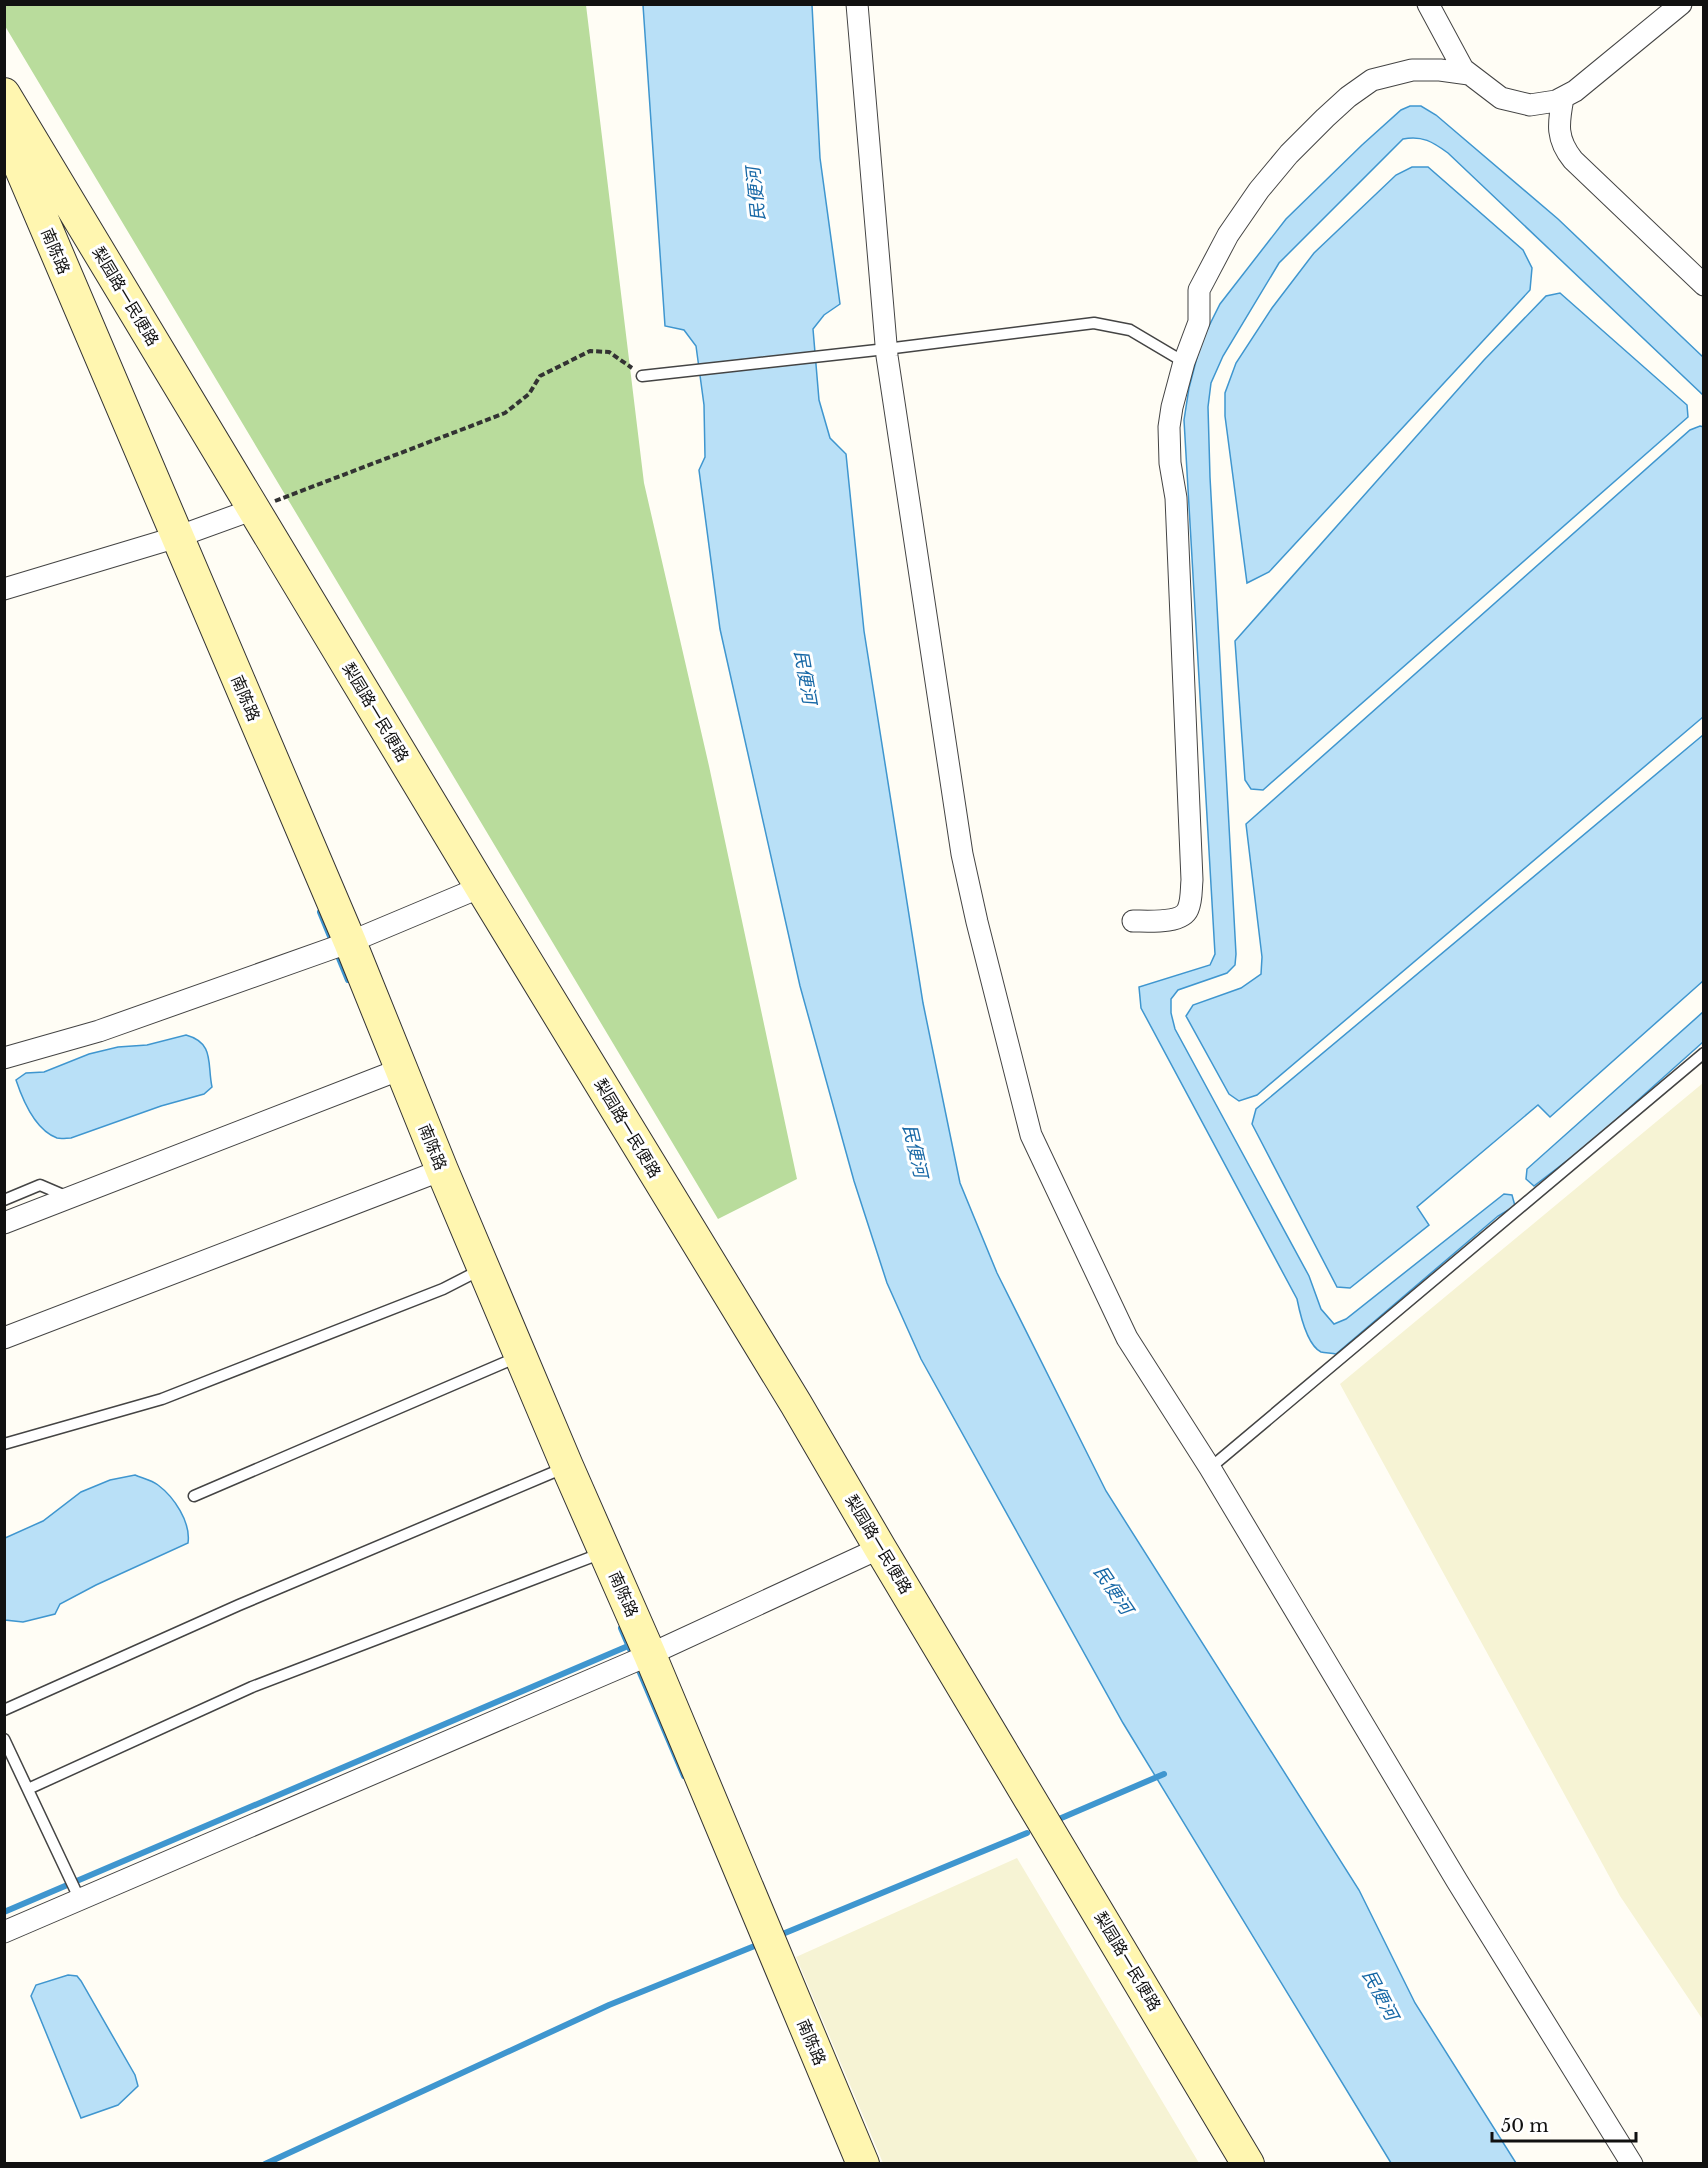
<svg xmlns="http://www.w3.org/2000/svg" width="1708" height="2168" font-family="'Libre Baskerville','Noto Sans SC',serif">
	<rect width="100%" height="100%" fill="#fffdf5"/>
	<!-- farmland -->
	<path fill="#f6f3d4" d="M1703,1083V2020L1620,1896L1340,1384Z
		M1017,1858L1199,2163H883L796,1957Z"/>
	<!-- forest -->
	<path fill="#b9dc9c" d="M4,5H586L644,483L709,766L797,1179L718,1219L5,26Z"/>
	<!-- water -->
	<path fill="#b9e0f7" stroke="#3f96cf" stroke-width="1.5" d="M643,5H812L820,158L840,304L824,315L813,329L819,400L830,438L846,454L864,631L923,1003L960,1183L997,1273L1106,1491L1359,1890L1415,2003L1516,2163H1391L1123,1723L921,1359L887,1283L854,1181L800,986L720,629L699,470L705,457L704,405L696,346L684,330L665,326Z
		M1410,106H1421L1436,115L1558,219L1703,357V395L1448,153C1433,142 1422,135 1403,139L1279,263L1223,356L1211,383L1208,407L1210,477L1236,954L1235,965L1227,973L1178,990L1171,999V1013L1175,1029L1309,1276L1321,1309L1334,1324L1346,1319L1504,1194L1512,1195L1515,1206L1498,1216L1336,1354C1332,1353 1325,1353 1321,1352C1307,1345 1300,1314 1297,1299L1141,1008L1139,987L1210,965L1215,954L1184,420L1189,388L1201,342L1220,304L1286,219L1362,145L1401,110Z
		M1412,167H1428L1523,250L1532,268L1530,290L1269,572L1247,583L1225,416V393L1236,363L1272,308L1314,253L1396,175Z
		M1560,293L1687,405L1688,417L1263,790L1251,789L1245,780L1235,641L1484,360L1546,296Z
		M1700,426L1704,427L1703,717L1257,1095L1239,1101L1229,1094L1186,1016L1193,1005L1241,988L1261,974L1262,957L1246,824L1690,430Z
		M1703,735V981L1550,1117L1538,1105L1417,1207L1429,1225L1350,1288L1337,1287L1252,1124L1256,1109Z
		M1703,1012V1042L1590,1143L1534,1186L1526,1179L1527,1169Z
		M186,1035C215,1043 207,1064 212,1087L204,1094L161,1106L71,1138C67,1138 61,1139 57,1138C35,1130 23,1101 16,1080L26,1073L44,1072L89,1054L118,1047L147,1045Z
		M135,1475C142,1478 152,1480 158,1485C174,1497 191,1522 188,1543L96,1585L60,1604L55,1614L23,1622L5,1620V1538L43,1521L81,1492L110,1480Z
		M68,1975L77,1976L81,1981L135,2075L138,2086L118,2105L81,2118L31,1996L36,1985Z"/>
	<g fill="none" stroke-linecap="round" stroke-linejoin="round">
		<!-- stream -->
		<path stroke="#3f96cf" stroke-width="6" d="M320,912L348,980
			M621,1628L684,1776
			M1059,1819L1164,1774
			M4,1912L628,1646
			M785,1933L1027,1833
			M265,2164L609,2005L757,1945"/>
		<!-- lane casing -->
		<g stroke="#444" stroke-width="13">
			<path id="lane" d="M642,376L886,349L1094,323L1130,330L1184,362
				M4,1200L40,1185L68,1197
				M4,1444L162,1399L443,1289L482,1269
				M1210,1468L1704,1053
				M194,1496L520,1356
				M4,1710L239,1605L566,1467
				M4,1739L80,1900
				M28,1789L252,1687L602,1553"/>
		</g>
		<!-- street casing -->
		<g stroke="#444" stroke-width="23">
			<path id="street" d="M857,4L887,356L962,854L977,922L1031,1135L1127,1338L1210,1468L1457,1881L1632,2164
				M1428,4L1463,69L1501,98L1530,105L1556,101L1575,91L1681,4
				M1563,98C1558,124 1556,139 1573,160L1704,285
				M4,589L177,537L254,509
				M1133,921C1148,921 1182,924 1188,909C1192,900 1191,889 1192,880L1176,498L1170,463L1169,427L1172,407L1184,362L1199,322V290L1228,235L1259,190L1289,154L1325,118L1348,97L1372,80L1412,70H1440L1469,74
				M4,1058L99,1031L350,942L481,887
				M4,1223L401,1069
				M4,1338L442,1170
				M4,1932L642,1658L880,1548"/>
		</g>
		<!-- secondary casing -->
		<g stroke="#333" stroke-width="34">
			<path id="secondary" d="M4,94L481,887L796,1404L880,1548L1248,2164
				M4,129L350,942L442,1170L567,1466L650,1655L863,2164"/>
		</g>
		<!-- path -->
		<path stroke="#333" stroke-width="4" stroke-dasharray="6 3" stroke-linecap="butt" d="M275,501L505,413L529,394L540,376L590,351L609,352L632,368"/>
		<!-- lane -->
		<use href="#lane" stroke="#fff" stroke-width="10"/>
		<!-- street -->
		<use href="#street" stroke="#fff" stroke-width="21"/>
		<!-- secondary -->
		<use href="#secondary" stroke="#fff6b0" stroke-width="32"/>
	</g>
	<g text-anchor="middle" stroke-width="6" stroke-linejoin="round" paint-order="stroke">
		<!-- street labels -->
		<g font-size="16" fill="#111" stroke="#fff">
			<text transform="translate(56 251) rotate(67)" y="6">南陈路</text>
			<text transform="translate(126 296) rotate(59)" y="6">梨园路一民便路</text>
			<text transform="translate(246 698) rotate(67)" y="6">南陈路</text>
			<text transform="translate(376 712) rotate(59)" y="6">梨园路一民便路</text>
			<text transform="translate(628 1128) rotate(59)" y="6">梨园路一民便路</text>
			<text transform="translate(433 1147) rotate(68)" y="6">南陈路</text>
			<text transform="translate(879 1544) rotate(59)" y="6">梨园路一民便路</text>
			<text transform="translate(624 1594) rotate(66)" y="6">南陈路</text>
			<text transform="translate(1128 1961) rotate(59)" y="6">梨园路一民便路</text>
			<text transform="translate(812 2042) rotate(67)" y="6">南陈路</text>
		</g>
		<!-- water labels -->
		<g font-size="18" font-style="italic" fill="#1768a6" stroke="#fff">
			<text transform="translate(756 194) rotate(-96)" y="6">民便河</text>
			<text transform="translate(805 677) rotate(80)" y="6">民便河</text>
			<text transform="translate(915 1151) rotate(77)" y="6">民便河</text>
			<text transform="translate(1113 1590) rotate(56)" y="6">民便河</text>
			<text transform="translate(1380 1995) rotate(62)" y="6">民便河</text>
		</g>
	</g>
	<!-- border -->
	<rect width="1708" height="2168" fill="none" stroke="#111111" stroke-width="12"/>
	<!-- scale -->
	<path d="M1492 2132v9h144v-9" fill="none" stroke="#111111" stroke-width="3"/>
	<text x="1501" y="2132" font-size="18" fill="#111111" stroke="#ffffff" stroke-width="4.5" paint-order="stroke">50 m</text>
</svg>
